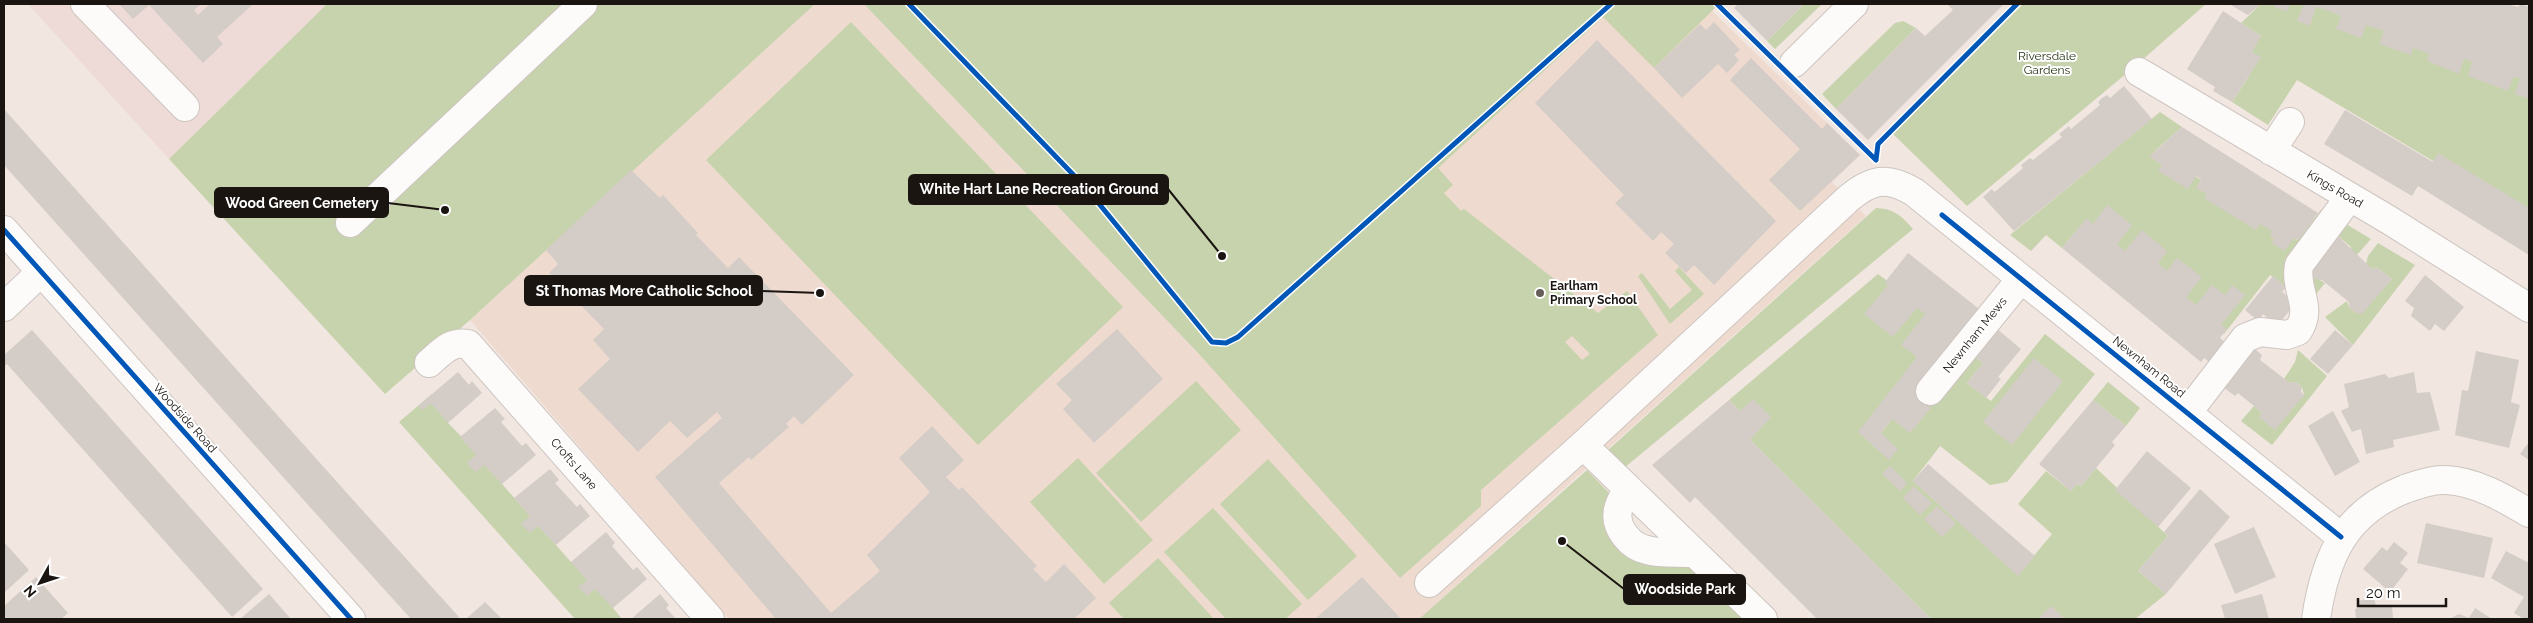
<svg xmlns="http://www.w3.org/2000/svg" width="2533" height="623" font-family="Raleway,sans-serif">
	<rect width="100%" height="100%" fill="#f1e6e0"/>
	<!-- commercial -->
	<path fill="#eedad7" d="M28,4H327L169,159Z"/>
	<!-- built -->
	<path fill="#eedacf" d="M815,4H864L1213,369L1603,17L1705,4L1860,155L1832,182L1866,216L1419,619H729L470,320Z"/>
	<!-- green -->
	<path fill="#c7d3ac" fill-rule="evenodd" d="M327,4H815L470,320L385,394L169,159Z
		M864,4H1719L1654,68L1603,17L1438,168L1453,185L1444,193L1461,211L1464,209L1598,313L1627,291L1658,335L1481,490V506L1400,578L1199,354ZM1572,336L1590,354L1582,360L1565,342Z
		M1804,4H1822L1775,49L1767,41Z
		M2023,4H2206L2133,68L1967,206L1893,134Z
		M2261,4H2326L2529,80V218L2297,80L2268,125L2232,102L2249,76L2247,51L2261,36L2241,23Z
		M1903,21L1916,28L1836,109L1822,94L1895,23Z
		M851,22L1123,307L978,445L706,160Z
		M2160,112L2182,127L2155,151L2297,240L2321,210L2328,216L2286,287L2270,275L2224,334L2084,222L2062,248L2046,235L2031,251L2010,235Z
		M1876,208C1893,208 1903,217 1913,229L1624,468L1607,451Z
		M2341,221L2371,239L2356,256L2349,250L2351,247L2336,234L2309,274L2325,283L2313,298L2301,269Z
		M2378,243L2415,265L2353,345L2325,317L2347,301L2349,307L2356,313H2360L2392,279L2376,267L2373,270L2366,264L2368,256Z
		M1679,267L1704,294L1670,324L1638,276L1642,273L1670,309L1692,290L1675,271Z
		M1878,274L1940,320L1914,350L1917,358L1859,432L1875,447L1881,433L1912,394L1927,405L1969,353L1983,363L1967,383L1991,401L2045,334L2095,374L2007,482L1990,485L1940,446L1913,481L2018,575L2052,534L2018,504L2046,471L2071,491L2077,484L2081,486L2096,468L2168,536L2138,571L2166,594L2135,619H1931L1750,440L1740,411L1729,400Z
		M2298,350L2327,376L2272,445L2241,421L2254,406L2262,413L2259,417L2304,395L2302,387L2296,382L2290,383L2284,379L2295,362Z
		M1196,381L1241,430L1141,522L1096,473Z
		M2108,382L2140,408L2126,426L2093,400Z
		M432,394L445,410L448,423L503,478L502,484L571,562H582L610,595L613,608L622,619H575L399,422Z
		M1078,458L1153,540L1104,584L1030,502Z
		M1268,459L1357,556L1308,600L1220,504Z
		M1587,470L1615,499L1609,517L1692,569L1746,619H1419Z
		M1213,508L1302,604L1285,619H1226L1164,552Z
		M1158,558L1214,619H1124L1109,603Z"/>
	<!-- building -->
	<path fill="#d4cdc7" d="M119,4H201L194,10L198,15L210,4H253L217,37L223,44L203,63L149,5L133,19Z
		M1738,4H1804L1767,41L1734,8Z
		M1947,4H2004L1868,140L1836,109L1916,28L1925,36L1953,10Z
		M2229,4H2261L2248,15Z
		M2275,4H2290L2287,12L2274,7Z
		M2304,4H2507L2518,7L2521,4L2529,7V99L2515,94L2520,79L2516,77H2513L2508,91L2468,76L2472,62L2464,59L2459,74L2427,61L2429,54L2413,48L2411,55L2379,44L2384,31L2366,25L2361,38L2336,29L2341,16L2329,11L2316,7L2310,26L2297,21Z
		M2223,11L2261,36L2252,52L2261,57L2232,102L2213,91L2215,87L2187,69Z
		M1714,22L1740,50L1734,55L1739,60L1727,73L1718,64L1682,98L1654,68L1700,24L1706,30Z
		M1597,40L1776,221L1714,285L1694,265L1686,273L1665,253L1674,244L1661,232L1653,241L1615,203L1624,195L1535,103Z
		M1751,58L1822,129L1827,123L1860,155L1800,211L1769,180L1800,149L1730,80Z
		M2124,86L2152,119L2014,231L1983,197L1992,189L1994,192L1997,190L2023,168L2021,165L2030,158L2033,160L2062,137L2059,134L2069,126L2071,129L2100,105L2098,102L2102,98L2107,95L2110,98Z
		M4,109L354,501L459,617L456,619H411L309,506L4,165Z
		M2345,110L2433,162L2438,153L2529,208V255L2418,186L2412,196L2324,144Z
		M2182,127L2318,213L2298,240L2294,238L2284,251L2272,243L2274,239L2270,236L2272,231L2260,224L2256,230L2204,198L2207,194L2196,188L2201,179L2196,176L2188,189L2158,171L2162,165L2149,157Z
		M631,170L660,198L663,195L698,233L696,235L728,268L739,257L854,375L802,425L794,416L786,424L789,427L751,460L749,457L719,483L831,613L880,571L867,555L930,492L899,458L932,426L964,460L946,477L959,490L962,487L1037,566L1033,569L1046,582L1064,564L1096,598L1074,619H776L655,477L722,418L717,412L687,438L670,421L638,452L578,389L610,359L593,340L604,329L549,273L558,264L546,250Z
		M2107,205L2132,225L2117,244L2125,251L2142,230L2167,251L2158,263L2162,267L2167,271L2177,258L2202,277L2186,297L2196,305L2212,285L2225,295L2232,285L2245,295L2221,325L2227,329L2220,338L2231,347L2215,366L2204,358L2201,362L2062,248L2087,218L2093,224Z
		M2336,234L2373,270L2376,267L2392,279L2362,314L2356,313L2349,307V302L2322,280H2317L2309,274Z
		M1908,253L1983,312L1917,397L1931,408L1910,433L1892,419L1881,433L1898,449L1889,460L1858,432L1917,357L1901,345L1925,314L1917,308L1893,337L1864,314L1888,285L1885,282Z
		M2425,275L2464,307L2444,331L2435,324L2430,331L2411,316L2414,308L2405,301Z
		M2273,276L2286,287L2282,292L2293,300L2294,305L2277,326L2263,314L2258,321L2245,310Z
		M1996,328L2021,349L1998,377L2001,379L1986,398L1967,383L1983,363L1973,356Z
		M1117,329L1163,379L1094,443L1063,409L1072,400L1056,384Z
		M32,330L263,589L232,617L7,364L4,367V355Z
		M2335,330L2353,345L2328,374L2310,359Z
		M2255,349L2262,355L2260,360L2290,383L2296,382L2302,387L2301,392L2304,395L2275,430L2259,417L2262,413L2254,406L2238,393L2235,396L2219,384L2249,350Z
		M2476,351L2519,360L2511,402L2520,405L2509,448L2455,435L2462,390L2468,391Z
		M2034,358L2063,381L2012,445L1983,422Z
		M458,372L469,385L472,381L482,393L448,423L431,403L423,410L418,406Z
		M2414,372L2417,393L2430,392L2440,430L2393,440L2394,447L2366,454L2361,429L2352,432L2341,411L2349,407L2344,384L2385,374L2389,378Z
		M1753,399L1771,417L1750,440L1931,619H1817L1695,497L1690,503L1652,465L1729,400L1740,411Z
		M2093,400L2126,426L2112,442L2115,445L2096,468L2081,486L2077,484L2071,491L2039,464Z
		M495,408L505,419L501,422L522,446L526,443L536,455L502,484L484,465L476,472L471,468L467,463L476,455L460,437Z
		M2333,411L2360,462L2335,476L2308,426Z
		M2529,442V460L2520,454Z
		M2147,451L2191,488L2158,527L2115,490Z
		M1928,464L2035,556L2018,576L1913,481Z
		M1890,466L1907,483L1900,491L1882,474Z
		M550,469L559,480L555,483L577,507L580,504L590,516L556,545L538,526L530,533L521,524L530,516L514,498Z
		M1914,486L1932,503L1920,515L1903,498Z
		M2200,489L2230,517L2166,594L2138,571L2168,536L2164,532Z
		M1937,506L1956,523L1942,537L1924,519Z
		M2426,523L2493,538L2484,578L2417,563Z
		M2254,527L2276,577L2235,594L2214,544Z
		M606,532L615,543L612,546L633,570L637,567L647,579L613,608L595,589L587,596L578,587L587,580L571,562Z
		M4,542L29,570L4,593Z
		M2394,542L2408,553L2400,563L2408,569L2390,592L2363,569L2382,547L2387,551Z
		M2506,551L2529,563V619H2524L2514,613L2524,597L2491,578Z
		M36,577L68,613L61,619H4V606Z
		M1362,577L1401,619H1315Z
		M269,594L291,619H240Z
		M660,594L669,605L666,608L676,619H631Z
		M2262,594L2269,619H2225L2221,605Z
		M2374,597L2376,606H2392L2393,619H2356L2355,609L2360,607L2358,601Z
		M485,602L502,619H466Z
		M2051,606L2065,619L2039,618Z
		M2475,608L2492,619H2449L2459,614L2469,618Z"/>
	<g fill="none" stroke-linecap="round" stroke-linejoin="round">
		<!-- minor casing -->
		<g stroke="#cdc5c0" stroke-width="30">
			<path id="minor" d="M85,4L185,107
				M1794,63L1854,4
				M2139,72L2389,220L2529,308
				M2271,151L2290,122
				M350,223L583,4
				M4,230L351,619
				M4,307L41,272
				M429,363C442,352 450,341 468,344L710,619
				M1930,391L2021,279
				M2188,412L2245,338L2260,332L2287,335L2298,331C2314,306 2294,291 2299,265L2349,198
				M1583,445L1763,619
				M1627,489C1624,496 1619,503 1618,510C1614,528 1631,547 1647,550C1661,554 1678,552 1693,553
				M1429,583L1583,445L1849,198C1872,179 1887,176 1914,192L2341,537
				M2316,619C2325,558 2344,513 2405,489C2416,485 2433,479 2445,480C2475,481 2504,498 2529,513"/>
		</g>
		<!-- minor -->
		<use href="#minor" stroke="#fdfbfa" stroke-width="28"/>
		<!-- cycleway casing -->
		<g stroke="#fff" stroke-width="8">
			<path id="cycleway" d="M909,4L1087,189L1212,342L1226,343L1238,337L1611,4
				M1717,4L1876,160
				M1876,160L1878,144L2017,4
				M1942,215L2341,537
				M4,230L351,619"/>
		</g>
		<!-- cycleway -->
		<use href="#cycleway" stroke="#0057b8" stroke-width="5"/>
	</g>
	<!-- markers -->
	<circle fill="#665e59" stroke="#fff" stroke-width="2" cx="1540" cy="293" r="5"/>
	<g text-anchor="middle" stroke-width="4" stroke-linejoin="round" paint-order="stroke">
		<!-- park labels -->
		<g font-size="12" fill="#253412" stroke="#fff">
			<text x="2047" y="60">Riversdale<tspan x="2047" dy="14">Gardens</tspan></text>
		</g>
		<!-- street labels -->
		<g font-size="12" fill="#1b1511" stroke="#fff">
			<text transform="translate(2335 189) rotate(30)" y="4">Kings Road</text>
			<text transform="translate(1975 335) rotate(-51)" y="4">Newnham Mews</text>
			<text transform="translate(2149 367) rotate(39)" y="4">Newnham Road</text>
			<text transform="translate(185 418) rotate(48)" y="4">Woodside Road</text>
			<text transform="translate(574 464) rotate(49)" y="4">Crofts Lane</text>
		</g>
		<!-- poi labels -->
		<g font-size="12" font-weight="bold" fill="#1b1511" stroke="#fff" text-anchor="start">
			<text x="1550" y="290">Earlham<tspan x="1550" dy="14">Primary School</tspan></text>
		</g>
	</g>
	<!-- callouts -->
	<path fill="none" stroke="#1b1511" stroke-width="2" d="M1222 256L1168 189M445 210L388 203M820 293L762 291M1562 541L1624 589"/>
	<g fill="#1b1511" stroke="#fff" stroke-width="2">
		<circle cx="1222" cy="256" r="5"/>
		<circle cx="445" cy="210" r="5"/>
		<circle cx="820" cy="293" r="5"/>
		<circle cx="1562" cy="541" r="5"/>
	</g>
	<g fill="#1b1511" stroke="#1b1511" stroke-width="2">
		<rect x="909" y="175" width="259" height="29" rx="5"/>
		<rect x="215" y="188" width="173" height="29" rx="5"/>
		<rect x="525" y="276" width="237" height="29" rx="5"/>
		<rect x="1624" y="575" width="121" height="29" rx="5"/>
	</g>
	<g font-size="14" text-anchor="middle" font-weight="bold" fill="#fff">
		<text x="1039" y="194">White Hart Lane Recreation Ground</text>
		<text x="302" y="208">Wood Green Cemetery</text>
		<text x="644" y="296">St Thomas More Catholic School</text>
		<text x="1685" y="594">Woodside Park</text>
	</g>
	<!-- border -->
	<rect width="2533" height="623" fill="none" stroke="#1b1511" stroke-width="10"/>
	<!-- north arrow -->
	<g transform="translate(40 583) rotate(230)" stroke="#ffffff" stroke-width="4" paint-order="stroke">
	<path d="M0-4L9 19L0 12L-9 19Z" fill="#1b1511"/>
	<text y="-8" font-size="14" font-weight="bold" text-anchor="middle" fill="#1b1511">N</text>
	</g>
	<!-- scale -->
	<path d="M2358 598v8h88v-8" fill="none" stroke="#1b1511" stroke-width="2.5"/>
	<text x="2366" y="598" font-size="15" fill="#1b1511" stroke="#ffffff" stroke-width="4" paint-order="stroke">20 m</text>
</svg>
